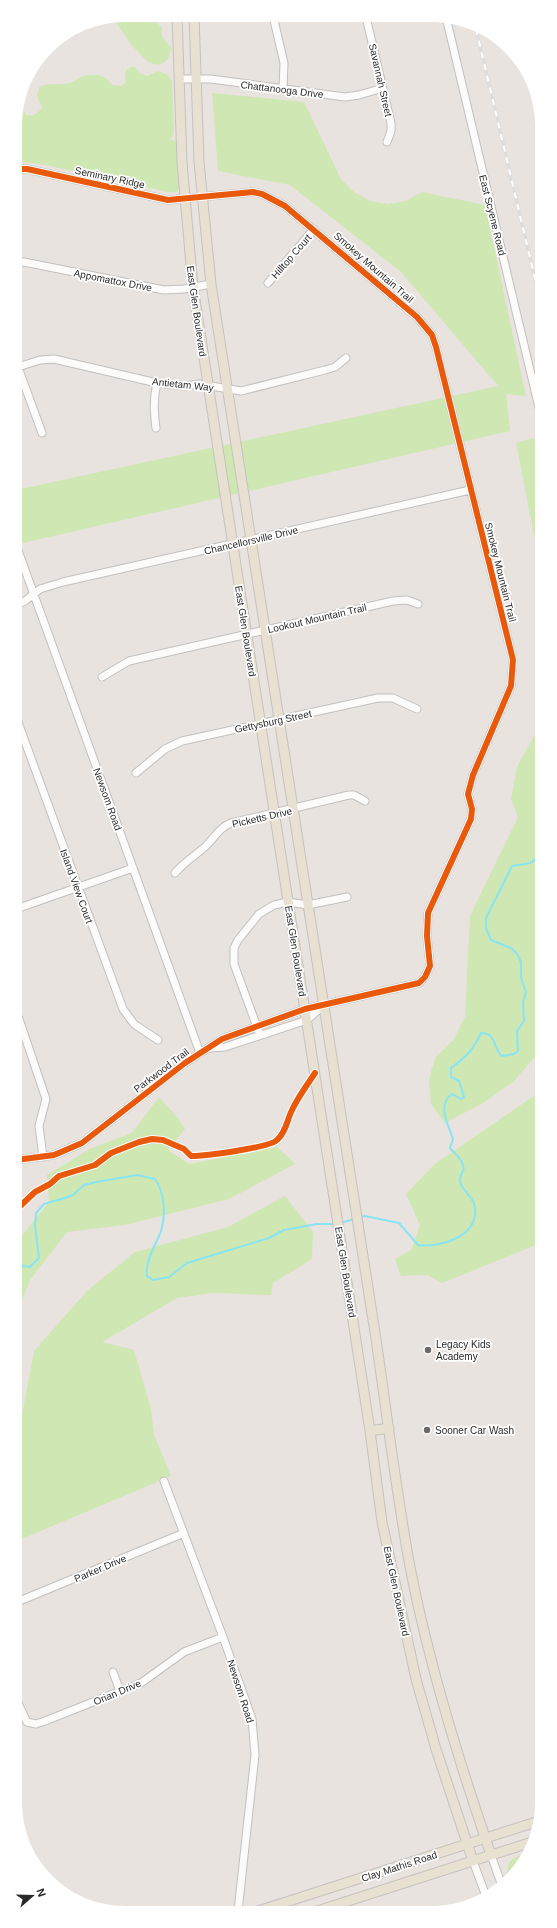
<svg xmlns="http://www.w3.org/2000/svg" width="557" height="1928" font-family="Helvetica,sans-serif">
	<rect width="100%" height="100%" fill="#e8e3de"/>
	<!-- green -->
	<path fill="#cee7b3" d="M125,15H168L164,19H157L155,21L162,28C160,39 165,40 171,47C171,60 162,69 149,62C140,57 117,27 114,17Z
		M131,67H135L140,73L147,76L158,71L168,75L172,81L174,133L170,140L177,141L180,187L177,192H167L46,165L15,161V118L18,105L22,107L26,115C33,117 37,114 42,108L37,96L39,87C49,82 60,86 70,83C74,82 77,79 81,77C92,73 106,74 112,85L121,86L125,83C126,75 123,70 131,67Z
		M212,93L304,102L341,179L354,192L370,201L388,204L406,201L422,192L485,205L526,396L506,394L510,431L23,543L16,522V490L498,386L401,272L290,185L218,171Z
		M534,438L540,466V565L516,443Z
		M541,723V1050L513,1082L483,1103L445,1123L431,1104L429,1081L432,1068L436,1057L454,1039L465,1017L470,916L518,817L511,799L517,767Z
		M541,1091V1243L442,1283L427,1275L401,1276L395,1259L411,1250L420,1225L406,1194L435,1164Z
		M159,1097L178,1118L185,1129L168,1150L189,1164L277,1147L295,1164L229,1199L125,1225L67,1232L30,1280L17,1313L16,1243L49,1202L47,1175L90,1149L132,1133Z
		M285,1196L313,1232L312,1259L273,1283L271,1295L213,1293L177,1298L102,1342L134,1350L151,1409L154,1435L171,1476L17,1541V1423L22,1415L34,1351L87,1291L135,1252L228,1227Z
		M529,1852L515,1876L509,1880C503,1861 514,1857 529,1852Z"/>
	<g fill="none" stroke-linecap="round" stroke-linejoin="round">
		<!-- stream -->
		<path stroke="#89e4f2" stroke-width="2" d="M360,1217L365,1216L399,1223L418,1245C440,1248 478,1237 475,1208C475,1198 463,1192 460,1182C459,1177 461,1175 463,1171C466,1162 455,1154 450,1148L453,1139C449,1126 436,1105 452,1094L461,1099L464,1097L459,1081L451,1077V1068C465,1058 474,1049 481,1033C497,1033 492,1047 502,1056L514,1054L518,1051L517,1031L524,1021L523,1002L526,992L521,978V962L517,954L511,948L491,940L486,928V918L512,866C529,863 534,867 541,847
			M341,1223L354,1219
			M16,1259L23,1266L30,1267L39,1258L35,1226L36,1213L44,1204L65,1198L73,1195L84,1185L96,1182L137,1175L155,1179C165,1194 166,1214 161,1231C156,1245 145,1260 147,1276L153,1280L169,1277L187,1263L269,1238L284,1230L317,1224H335"/>
		<!-- minor casing -->
		<g stroke="#c1c0c0" stroke-width="9">
			<path id="minor" d="M273,16L284,63L283,89
				M366,17L391,123V131L387,142
				M446,17L540,412
				M180,79H211L345,97L359,95L383,88
				M15,169H27L168,200L253,192L262,194L285,206L417,317L432,335L436,347L513,660L511,686L473,775L468,794L472,809L471,819L428,913L427,936L430,966L425,977L419,983L305,1009L222,1039L185,1063L82,1143L54,1155L16,1160
				M15,263L24,262L164,290L184,289L211,284
				M268,283L314,229
				M15,359L42,433
				M18,367L40,360L54,359L157,383L186,386L199,384L241,391L325,370L335,367L346,358
				M156,428C154,412 153,399 157,383
				M16,545L200,1053
				M16,605L25,601L40,589L63,582L470,490
				M102,677L129,661L393,601L407,600L418,604
				M16,717L123,1009L134,1024L158,1040
				M136,773L165,749L182,741L378,698H393L417,709
				M175,873C184,862 196,855 206,846C215,837 219,828 231,823L349,795H354L365,801
				M16,909L133,868
				M16,1010L46,1099L39,1126L43,1157
				M260,1035L234,964V948L238,940L259,914L274,905L288,902L308,905L347,897
				M210,1048L225,1047L307,1020L324,1005
				M164,1481L223,1637L252,1719L255,1755L238,1911
				M17,1602L184,1533
				M113,1672L120,1691
				M17,1701L27,1722L36,1724L45,1721L141,1683L184,1652L223,1637
				M491,1855L502,1886
				M473,1861L487,1899"/>
		</g>
		<!-- major casing -->
		<g stroke="#c4c2c0" stroke-width="11">
			<path id="major" d="M177,15L182,163L193,287L370,1431L382,1522L416,1679L436,1749L473,1861
				M194,15L199,162L211,284L376,1339C387,1415 396,1491 410,1567C429,1665 459,1761 491,1855
				M370,1431L389,1428
				M258,1911L539,1821
				M317,1911L535,1841"/>
		</g>
		<!-- minor -->
		<use href="#minor" stroke="#fcfbfa" stroke-width="7"/>
		<!-- major -->
		<use href="#major" stroke="#e8e0d0" stroke-width="9"/>
		<!-- rail casing -->
		<g stroke="#ddddde" stroke-width="3.5">
			<path id="rail" d="M476,29L540,300"/>
		</g>
		<!-- rail -->
		<use href="#rail" stroke="#fff" stroke-width="2" stroke-dasharray="6" stroke-linecap="butt"/>
		<!-- cycleway casing -->
		<g stroke="#fff" stroke-width="8">
			<path id="cycleway" d="M15,169H27L168,200L253,192L262,194L285,206L417,317L432,335L436,347L513,660L511,686L473,775L468,794L472,809L471,819L428,913L427,936L430,966L425,977L419,983L305,1009L222,1039L185,1063L82,1143L54,1155L16,1160
				M16,1210L35,1192L50,1184L59,1176L95,1165L111,1153L139,1142L152,1139L163,1140L184,1149L191,1156C204,1156 269,1148 277,1140C286,1132 287,1120 292,1110C298,1097 307,1085 315,1073"/>
		</g>
		<!-- cycleway -->
		<use href="#cycleway" stroke="#e8590c" stroke-width="6"/>
	</g>
	<!-- markers -->
	<g fill="#6c6a68" stroke="#fff" stroke-width="1.5">
		<circle cx="428" cy="1350" r="4"/>
		<circle cx="427" cy="1430" r="4"/>
	</g>
	<g text-anchor="middle" stroke-width="3.5" stroke-linejoin="round" paint-order="stroke">
		<!-- street labels -->
		<g font-size="10" fill="#292929" stroke="#fff">
			<text transform="translate(381 80) rotate(77)" y="4">Savannah Street</text>
			<text transform="translate(282 89) rotate(7)" y="4">Chattanooga Drive</text>
			<text transform="translate(110 177) rotate(12)" y="4">Seminary Ridge</text>
			<text transform="translate(493 215) rotate(76)" y="4">East Scyene Road</text>
			<text transform="translate(291 256) rotate(-49)" y="4">Hilltop Court</text>
			<text transform="translate(374 267) rotate(41)" y="4">Smokey Mountain Trail</text>
			<text transform="translate(113 280) rotate(11)" y="4">Appomattox Drive</text>
			<text transform="translate(197 311) rotate(82)" y="4">East Glen Boulevard</text>
			<text transform="translate(183 384) rotate(6)" y="4">Antietam Way</text>
			<text transform="translate(251 540) rotate(-13)" y="4">Chancellorsville Drive</text>
			<text transform="translate(501 572) rotate(76)" y="4">Smokey Mountain Trail</text>
			<text transform="translate(317 618) rotate(-13)" y="4">Lookout Mountain Trail</text>
			<text transform="translate(246 631) rotate(81)" y="4">East Glen Boulevard</text>
			<text transform="translate(273 721) rotate(-12)" y="4">Gettysburg Street</text>
			<text transform="translate(108 799) rotate(70)" y="4">Newsom Road</text>
			<text transform="translate(262 817) rotate(-13)" y="4">Picketts Drive</text>
			<text transform="translate(77 886) rotate(70)" y="4">Island View Court</text>
			<text transform="translate(296 951) rotate(81)" y="4">East Glen Boulevard</text>
			<text transform="translate(161 1070) rotate(-37)" y="4">Parkwood Trail</text>
			<text transform="translate(346 1272) rotate(81)" y="4">East Glen Boulevard</text>
			<text transform="translate(100 1568) rotate(-23)" y="4">Parker Drive</text>
			<text transform="translate(397 1591) rotate(78)" y="4">East Glen Boulevard</text>
			<text transform="translate(241 1691) rotate(72)" y="4">Newsom Road</text>
			<text transform="translate(117 1692) rotate(-23)" y="4">Orian Drive</text>
			<text transform="translate(399 1866) rotate(-18)" y="4">Clay Mathis Road</text>
		</g>
		<!-- poi labels -->
		<g font-size="10" fill="#292929" stroke="#fff" text-anchor="start">
			<text x="436" y="1348">Legacy Kids<tspan x="436" dy="12">Academy</tspan></text>
			<text x="435" y="1434">Sooner Car Wash</text>
		</g>
	</g>
	<!-- crop -->
	<path d="M0 0H557V1928H0ZM125 22H432A103 103 0 0 1 535 125V1803A103 103 0 0 1 432 1906H125A103 103 0 0 1 22 1803V125A103 103 0 0 1 125 22Z" fill="#fff" fill-rule="evenodd"/>
	<!-- north arrow -->
	<g transform="translate(32 1896) rotate(70)" stroke="#ffffff" stroke-width="3" paint-order="stroke">
	<path d="M0-3L7 15L0 10L-7 15Z" fill="#292929"/>
	<text y="-6" font-size="11" font-weight="bold" text-anchor="middle" fill="#292929">N</text>
	</g>
</svg>
